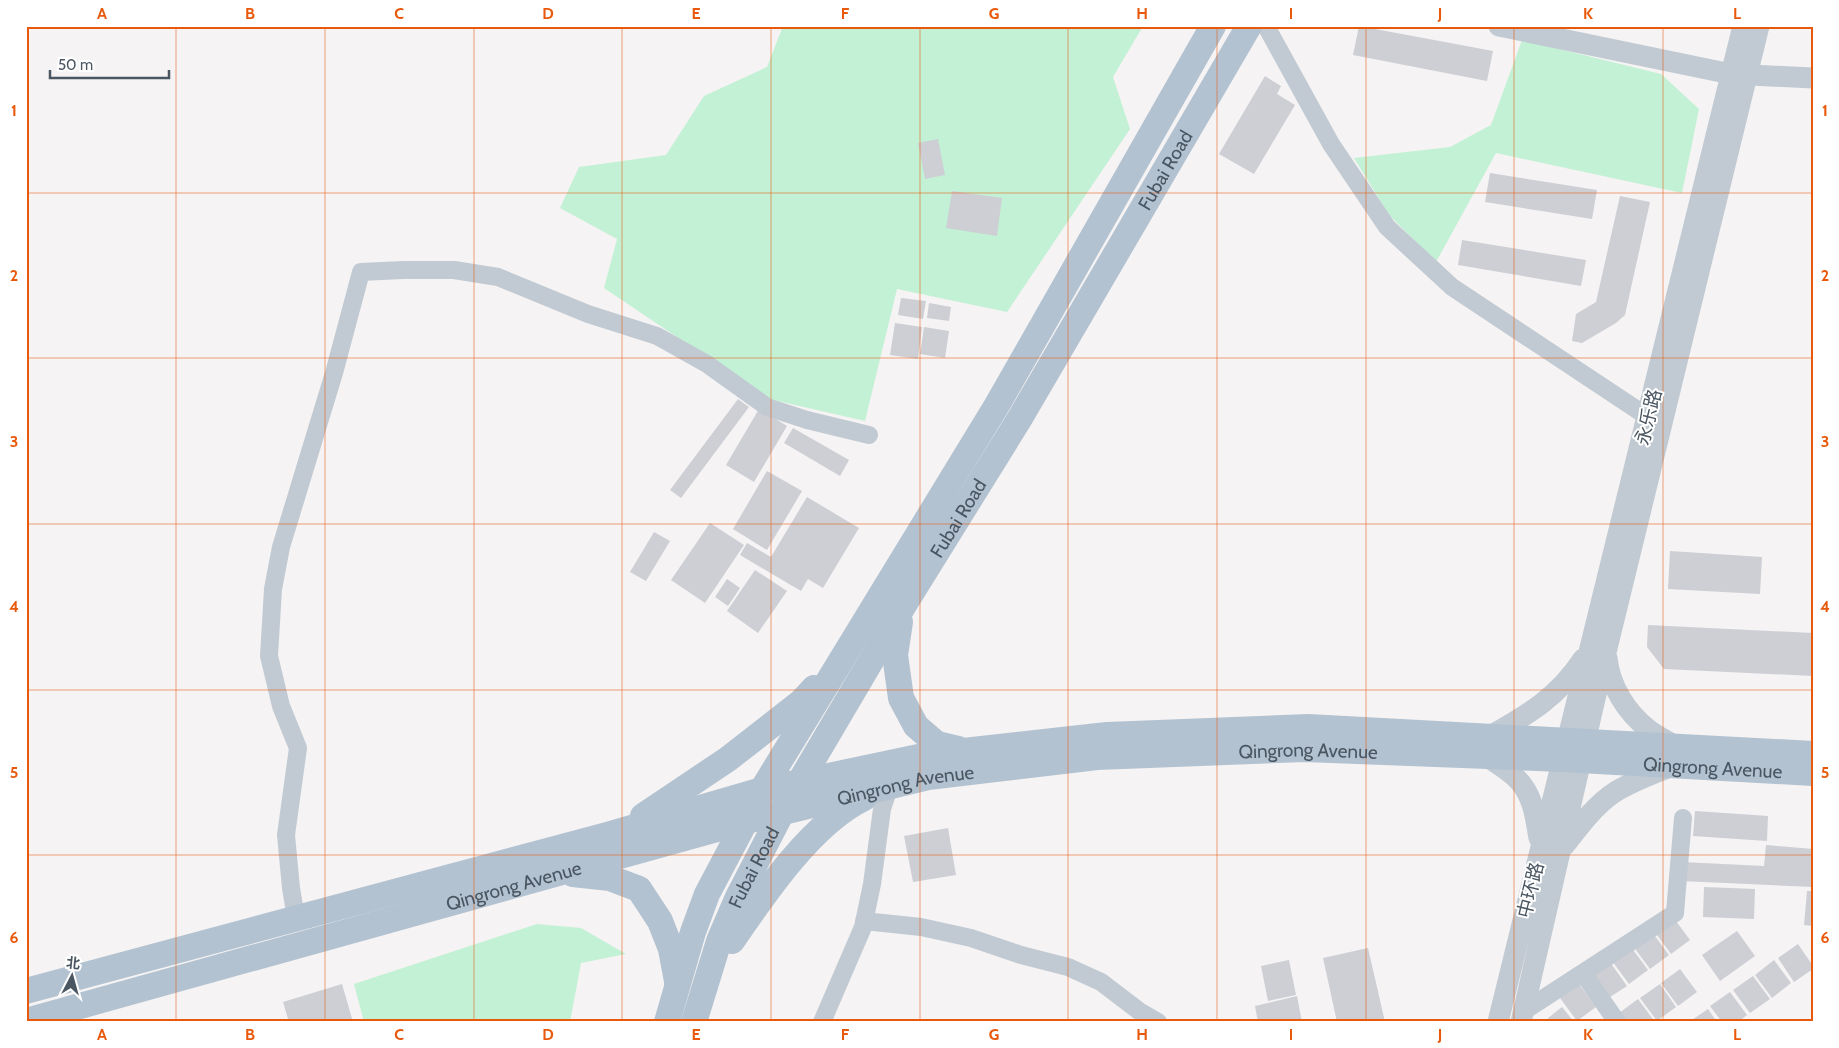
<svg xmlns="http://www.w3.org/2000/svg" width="1839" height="1048" font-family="Cabin,'Noto Sans SC',sans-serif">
	<rect width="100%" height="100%" fill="#f5f3f3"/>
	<!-- green -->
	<path fill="#c3f1d5" d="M783,26H1143L1113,77L1130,129L1007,312L897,289L865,421L769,399L604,288L617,239L560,208L579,167L666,155L704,96L767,67Z
		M1522,40L1661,74L1699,109L1682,193L1496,153L1436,262L1389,215L1354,158L1450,147L1491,125Z
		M537,924L581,928L626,954L581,963L570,1022H364L354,984Z"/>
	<!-- building -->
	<path fill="#cdcfd5" d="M1359,26L1493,51L1487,81L1353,55Z
		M1265,76L1281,86L1277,94L1295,105L1254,174L1219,154Z
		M938,139L945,175L925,179L918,143Z
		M1490,173L1597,190L1592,219L1485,202Z
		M952,191L1002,198L997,236L946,228Z
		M1620,196L1650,202L1625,315L1616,323L1582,343L1572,341L1576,314L1596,302Z
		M1462,240L1586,260L1581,286L1458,265Z
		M901,298L926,301L923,319L898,315Z
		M929,303L951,307L949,321L927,318Z
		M895,323L922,327L918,359L890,355Z
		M924,327L949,331L945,358L920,354Z
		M738,399L749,407L681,498L670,490Z
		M759,409L787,426L754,482L726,465Z
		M793,428L849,460L840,476L784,443Z
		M767,471L802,491L767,550L733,529Z
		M807,497L859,528L823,588L808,579L801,591L740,555L747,543L771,557Z
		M710,523L744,545L705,603L671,580Z
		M654,532L670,541L646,581L630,572Z
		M1670,551L1762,557L1760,594L1668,589Z
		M755,570L787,591L758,633L727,611Z
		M727,579L740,588L728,606L715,597Z
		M1648,625L1813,633V676L1664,669L1647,647Z
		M1695,811L1768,816L1767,841L1693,836Z
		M948,828L956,875L913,882L904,836Z
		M1766,845L1813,849V887L1681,881L1682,862L1764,866Z
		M1704,887L1755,889L1754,919L1703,917Z
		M1807,891H1813V926L1804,925Z
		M1673,917L1690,940L1671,954L1654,931Z
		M1737,931L1755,956L1720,981L1702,955Z
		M1652,932L1669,955L1650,969L1633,946Z
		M1798,944L1813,966V969L1794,982L1778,958Z
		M1631,947L1648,970L1629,984L1612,961Z
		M1368,948L1385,1022H1337L1323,958Z
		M1289,960L1296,995L1268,1001L1261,966Z
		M1774,960L1791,983L1772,998L1755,975Z
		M1610,962L1627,986L1607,999L1590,976Z
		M1680,969L1697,992L1678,1006L1661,983Z
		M1753,976L1770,999L1750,1013L1733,990Z
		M342,984L353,1022H289L283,1002Z
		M1579,984L1596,1007L1577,1021L1560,998Z
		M1660,984L1676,1007L1657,1021L1640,998Z
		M1730,992L1747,1015L1738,1022H1722L1710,1006Z
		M1297,996L1302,1022H1258L1255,1006Z
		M1638,999L1655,1022H1625L1619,1013Z
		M1562,1007L1574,1022H1551L1548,1018Z
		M1708,1009L1717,1022H1689Z"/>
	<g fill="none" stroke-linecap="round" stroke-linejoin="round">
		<!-- minor -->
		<path stroke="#c1cad2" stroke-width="18" d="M1266,26L1331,144L1387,227L1452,287L1657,423
			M296,918L291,888L286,835L298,748L281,706L269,656L273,589L281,547L334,373L361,272L403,270H454L498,277L588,314L657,336L707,364L767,407L807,420L869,435
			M864,921L921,927L971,938L1021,955L1068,967L1101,982L1139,1011L1158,1022
			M1583,973L1617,1022
			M1524,1011L1675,913L1683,818
			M822,1022L863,927L872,884L882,809L890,785"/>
		<!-- tertiary -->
		<path stroke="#c1cad2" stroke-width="21" d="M1499,26L1731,74L1813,78
			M1607,658C1610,686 1626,712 1649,730C1657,736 1667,741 1676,746
			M1490,736C1529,714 1558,697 1583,659
			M1486,756C1499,765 1517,775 1525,789C1534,803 1536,821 1539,838
			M1564,846C1579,827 1595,805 1615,792C1633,781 1653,774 1672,766
			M1498,1022L1743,26
			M1521,1022L1600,677L1759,26"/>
		<!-- primary -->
		<g stroke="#b3c2d1" stroke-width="26">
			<path d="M900,622L895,655L901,698L916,726L937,744L958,749"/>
			<path d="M643,816L728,759L801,702L814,688"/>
			<path d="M573,874L610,878L639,889L660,921L671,949L677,981"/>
			<path d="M732,941C764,894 812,823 864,798"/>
			<path d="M26,991L607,835L762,790L928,755L1107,735L1308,727L1813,754"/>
			<path id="s1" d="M26,1021L746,821L928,777L1097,757L1305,749L1562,759L1813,773"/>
			<path d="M667,1022L693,932L707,894L762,790L997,405L1213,26"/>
			<path id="s2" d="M694,1022L719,941L738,897L782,812L904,605L1020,418L1249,26"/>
		</g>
	</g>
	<!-- grid -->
	<path fill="none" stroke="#e8590c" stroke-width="1" stroke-opacity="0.55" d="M176,26V1022M325,26V1022M474,26V1022M622,26V1022M771,26V1022M920,26V1022M1068,26V1022M1217,26V1022M1366,26V1022M1514,26V1022M1663,26V1022M26,193H1813M26,358H1813M26,524H1813M26,690H1813M26,855H1813"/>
	<g text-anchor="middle" stroke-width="4" stroke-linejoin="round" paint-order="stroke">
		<!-- street labels -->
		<g font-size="19" fill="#4a5661" stroke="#fff">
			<text dy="7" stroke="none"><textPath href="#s2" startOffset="976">Fubai Road</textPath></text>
			<text transform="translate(1648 417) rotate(-76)" y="7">永乐路</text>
			<text dy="7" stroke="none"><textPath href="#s2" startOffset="571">Fubai Road</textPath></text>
			<text dy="7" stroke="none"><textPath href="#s1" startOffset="1316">Qingrong Avenue</textPath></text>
			<text dy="7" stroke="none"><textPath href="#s1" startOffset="1721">Qingrong Avenue</textPath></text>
			<text dy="7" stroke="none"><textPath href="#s1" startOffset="911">Qingrong Avenue</textPath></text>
			<text dy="7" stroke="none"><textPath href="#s2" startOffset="166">Fubai Road</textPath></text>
			<text dy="7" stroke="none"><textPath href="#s1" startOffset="506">Qingrong Avenue</textPath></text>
			<text transform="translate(1530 890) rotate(-76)" y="7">中环路</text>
		</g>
	</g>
	<!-- border -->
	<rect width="1839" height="1048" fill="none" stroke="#ffffff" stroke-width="55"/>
	<!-- north arrow -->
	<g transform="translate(72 976) rotate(6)" stroke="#ffffff" stroke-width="4" paint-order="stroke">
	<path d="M0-4L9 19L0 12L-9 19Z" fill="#4a5661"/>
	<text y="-8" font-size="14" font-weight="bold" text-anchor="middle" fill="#4a5661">北</text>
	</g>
	<!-- scale -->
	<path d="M50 70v8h119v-8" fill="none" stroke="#4a5661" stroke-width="2.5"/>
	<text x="58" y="70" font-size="15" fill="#4a5661" stroke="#ffffff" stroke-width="4" paint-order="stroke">50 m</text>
	<rect x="28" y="28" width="1784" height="992" fill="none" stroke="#e8590c" stroke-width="2"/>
	<g font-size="16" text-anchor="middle" font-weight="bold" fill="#e8590c">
		<text x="102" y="19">A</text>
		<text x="250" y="19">B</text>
		<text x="399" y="19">C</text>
		<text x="548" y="19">D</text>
		<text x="696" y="19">E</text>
		<text x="845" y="19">F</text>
		<text x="994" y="19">G</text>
		<text x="1142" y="19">H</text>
		<text x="1291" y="19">I</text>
		<text x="1440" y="19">J</text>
		<text x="1588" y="19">K</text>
		<text x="1737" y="19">L</text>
		<text x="14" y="116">1</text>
		<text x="1825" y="116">1</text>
		<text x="14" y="281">2</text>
		<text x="1825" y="281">2</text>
		<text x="14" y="447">3</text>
		<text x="1825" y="447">3</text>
		<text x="14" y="612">4</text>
		<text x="1825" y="612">4</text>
		<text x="14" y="778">5</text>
		<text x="1825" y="778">5</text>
		<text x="14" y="943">6</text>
		<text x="1825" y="943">6</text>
		<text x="102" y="1040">A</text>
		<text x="250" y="1040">B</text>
		<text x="399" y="1040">C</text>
		<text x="548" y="1040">D</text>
		<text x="696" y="1040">E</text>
		<text x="845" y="1040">F</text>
		<text x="994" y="1040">G</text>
		<text x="1142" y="1040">H</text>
		<text x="1291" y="1040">I</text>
		<text x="1440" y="1040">J</text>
		<text x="1588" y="1040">K</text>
		<text x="1737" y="1040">L</text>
	</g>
</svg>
